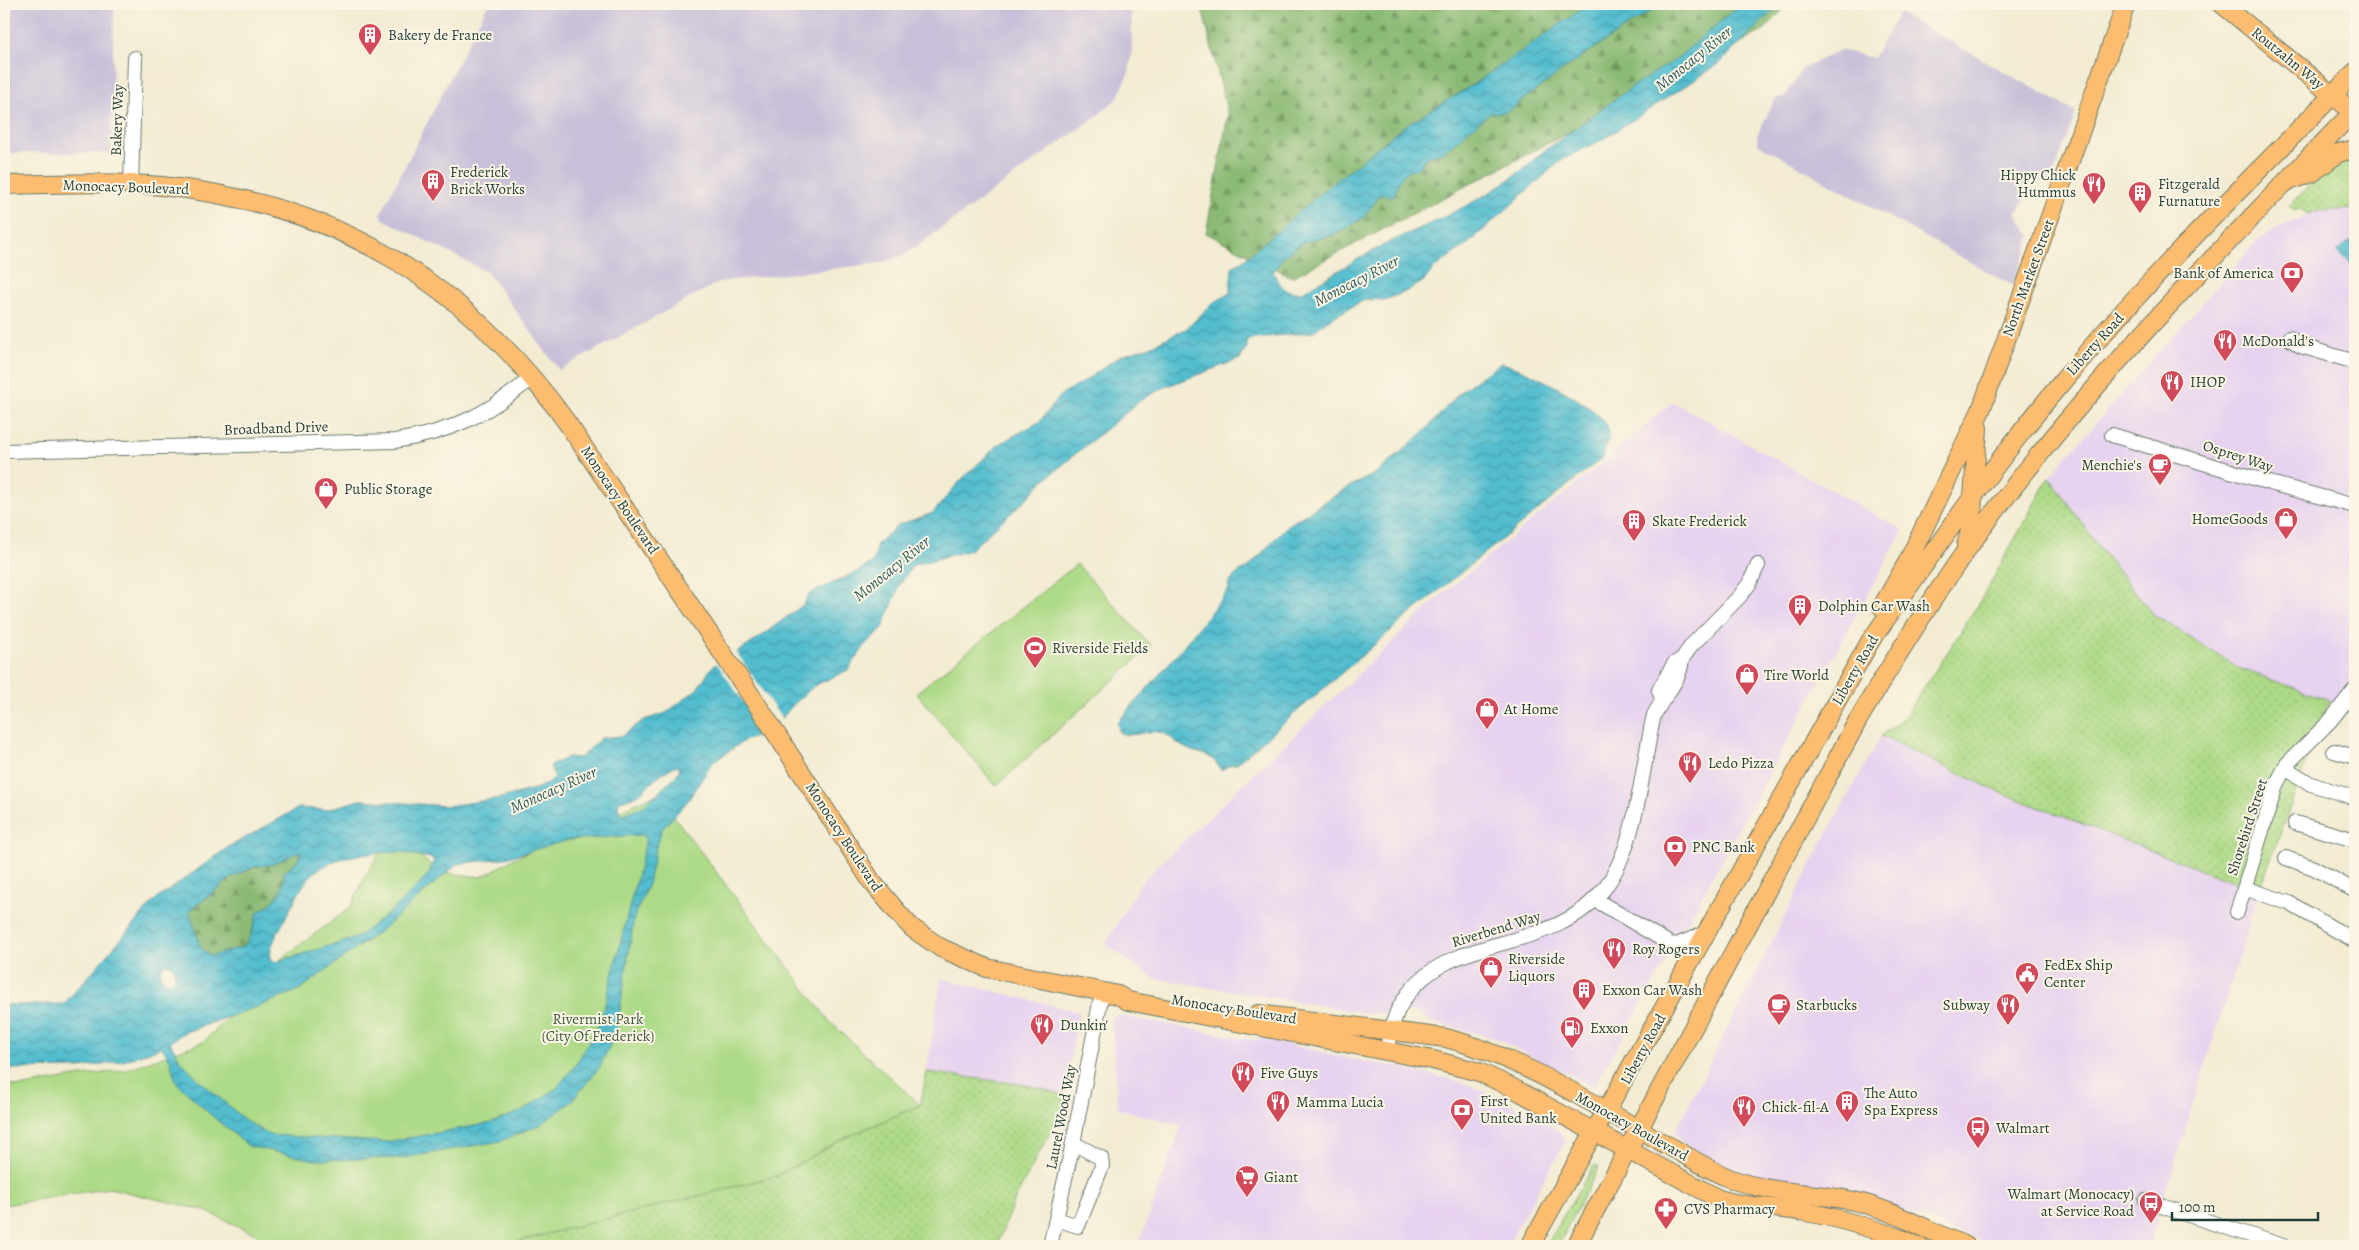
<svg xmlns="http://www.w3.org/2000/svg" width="2359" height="1250" font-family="Alegreya,serif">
	<defs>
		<pattern id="grass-dots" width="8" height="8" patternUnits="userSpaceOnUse" patternTransform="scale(1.25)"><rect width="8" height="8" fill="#adda86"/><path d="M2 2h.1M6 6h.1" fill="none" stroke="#94bc74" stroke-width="1.8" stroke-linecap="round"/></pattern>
		<pattern id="forest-firs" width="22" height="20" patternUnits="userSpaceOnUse" patternTransform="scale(1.25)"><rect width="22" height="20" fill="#8aba73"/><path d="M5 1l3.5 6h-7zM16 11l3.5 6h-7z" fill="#70985f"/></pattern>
		<pattern id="water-waves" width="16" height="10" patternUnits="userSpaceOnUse" patternTransform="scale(1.25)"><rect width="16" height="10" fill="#53bdcf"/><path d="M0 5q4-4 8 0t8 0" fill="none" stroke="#449ba9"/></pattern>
	</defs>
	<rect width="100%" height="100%" fill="#fcf5e5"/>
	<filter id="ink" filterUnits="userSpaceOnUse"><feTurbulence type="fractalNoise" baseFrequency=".02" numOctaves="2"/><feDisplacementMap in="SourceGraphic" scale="10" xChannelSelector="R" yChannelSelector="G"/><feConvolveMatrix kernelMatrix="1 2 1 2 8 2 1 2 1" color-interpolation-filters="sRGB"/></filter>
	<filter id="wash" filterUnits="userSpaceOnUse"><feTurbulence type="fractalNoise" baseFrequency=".0096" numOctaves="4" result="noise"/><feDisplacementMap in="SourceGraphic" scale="20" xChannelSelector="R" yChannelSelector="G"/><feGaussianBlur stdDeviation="1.12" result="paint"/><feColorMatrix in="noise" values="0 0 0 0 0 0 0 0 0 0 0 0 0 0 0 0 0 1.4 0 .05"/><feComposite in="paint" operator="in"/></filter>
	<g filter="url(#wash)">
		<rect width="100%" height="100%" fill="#f3ecd3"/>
		<!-- built -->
		<path fill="#e7d2ef" d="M2355,209V706L2329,700L2241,669L2154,615L2101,550L2049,477L2257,241L2278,228L2318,211Z
			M1673,402L1903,530L1670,954L1594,1086L1539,1061L1498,1039L1428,1021L1420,1012L1367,1013L1153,978L1106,944L1141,882L1438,598L1607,459Z
			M1881,736L1994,790L2259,892L2149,1246H1995L1876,1201L1749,1177L1682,1143L1675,1132L1822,843Z
			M941,978L1079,1012L1064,1095L1027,1085L927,1072Z
			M1118,1015L1250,1040L1264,1039L1365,1062L1401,1067L1464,1083L1511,1104L1559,1131L1565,1142L1507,1246H1138L1182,1125L1118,1109L1112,1022L1114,1016Z"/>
		<!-- industrial -->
		<path fill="#c8bfd8" d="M4,4H114L111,153H4Z
			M488,4H1131L1132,49L1129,72L1118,98L1098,115L906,254L882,263L719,282L559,370L487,272L383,219L381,213Z
			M1899,13L2076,112L2052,178L2032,184L2016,214L2031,236L2013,286L1758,144L1757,135L1776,98L1785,97L1802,69L1840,50L1873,58Z"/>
		<!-- grass -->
		<path fill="url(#grass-dots)" stroke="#668c5d" d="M2342,159L2355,160V209L2318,211L2308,215L2301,209L2294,210L2289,206L2314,181Z
			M2049,477L2101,550L2154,615L2241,669L2329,700L2259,892L1994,790L1881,736L1905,716L1953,644L1985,593Z
			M927,1072L1027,1085L1064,1095V1106L1013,1203L997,1246H499L776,1176L845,1138L920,1105Z
			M1594,1165L1599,1167L1558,1246H1545Z"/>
		<!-- forest -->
		<path fill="url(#forest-firs)" stroke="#547c54" d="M1201,4H1788L1763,31L1292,277L1206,233L1228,115Z
			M301,851L298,860L284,873C283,892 275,903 258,912L251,936L243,947L210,956L201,948L189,911L234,876L257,866L270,865Z"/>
		<!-- green -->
		<path fill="#adda86" stroke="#668c5d" d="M1077,564L1151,646L996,786L916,693Z
			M657,794L830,1022L920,1105L845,1138L776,1176L499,1246H281L203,1210L109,1188L4,1205V1083L19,1087L75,1077L125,1070L203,1042L243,1004L281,959L350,908L365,877L383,847L413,850L435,869L455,874L482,877L515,858Z"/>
		<!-- water -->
		<path fill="url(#water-waves)" stroke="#397d82" fill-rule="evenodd" d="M1589,4H1661L1571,64L1507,112L1490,113L1444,151L1425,158L1419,168C1400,171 1400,180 1393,197L1381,194L1362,219L1335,235L1306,241L1285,255L1273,272C1281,288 1284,292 1302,292C1332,275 1361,256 1392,241C1444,217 1498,195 1540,154L1636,84L1675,60L1741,4H1780L1719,64L1605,138L1560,161L1470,242L1434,268L1424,281L1405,292L1385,300L1366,299L1326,321L1313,332L1247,339V347L1240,359L1167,386L1141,400L1043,481L1021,504L970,550L913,565L900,584L883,628L866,644L848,670L814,686L794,704L768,734L745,740L712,763L687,802L662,829L655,851L648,884L634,918L617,1030L599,1068L570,1103L540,1125L501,1141L402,1158L314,1160L248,1146L211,1115L176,1082L170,1060L162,1047L123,1061L80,1068L4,1069V1005L64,1004L155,900L230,846L299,808L325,810L360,800L448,806L501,798L538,788L555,779L550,766L568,757L580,758L601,738L622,736L644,720L666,713L697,689L712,667L749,645L803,605L809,594L859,571L874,561L877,544L898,525L933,513L958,483L999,444L1039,422L1063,393L1082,383L1121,355L1148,347L1186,329L1212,304L1230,293L1232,267L1243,261L1322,192L1403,127L1471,86ZM676,765L680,769L676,776L642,807L619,815L618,802L638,795L661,774ZM639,835L646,836L644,849L601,1020L577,1063L557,1088L522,1111L491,1123L386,1142L269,1135L245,1120L200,1081L180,1060L170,1042L185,1032L260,1006L299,990L379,932L457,864L505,858L569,840ZM301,851L298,860L284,873C284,892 275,903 258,912L251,936L243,947L210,956L201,948L189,911L234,876L257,866L270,865ZM401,852L434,859L430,872L419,885L390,912L356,938L275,962L270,961C269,945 278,933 285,919C294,903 303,879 319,869C344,853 373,853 401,852ZM164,964L172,965L175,972V979L167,983L161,978L160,970Z
			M2355,240V267L2337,252L2346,244Z
			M1501,363C1523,367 1601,407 1608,428C1611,438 1605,448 1602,458L1409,615L1236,764H1232L1221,770C1210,750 1197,756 1182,746C1173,741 1170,734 1159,732C1146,730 1134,738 1120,733L1117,723L1173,659L1229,589L1228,584L1239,572L1247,569L1287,526L1345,489L1378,472L1424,432L1461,391Z"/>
		<!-- pier -->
		<path fill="#f3ecd3" d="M735,650L783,721L767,737L716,662Z"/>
	</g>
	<g filter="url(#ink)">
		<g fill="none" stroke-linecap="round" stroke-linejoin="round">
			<!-- minor casing -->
			<g stroke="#697a6c" stroke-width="16">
				<path id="minor" d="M131,184L135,58
					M2289,338L2301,346L2355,362
					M2112,435L2270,483L2355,506
					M4,451L395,441C453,432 487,414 533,377
					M1662,699L1659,690L1674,664L1682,659L1691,646L1740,596L1749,584L1758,565
					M2334,751L2355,757
					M2285,768L2311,784L2355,798
					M2295,823L2355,840
					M2286,858L2314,868L2355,891
					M2244,888L2289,903L2355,941
					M1594,899L1670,944L1677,945L1708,932
					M2237,912L2276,785L2287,764L2330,721L2355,689
					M1386,1051C1390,1037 1392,1021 1399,1008C1442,927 1548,960 1604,889C1638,844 1641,770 1654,715C1664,695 1680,682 1682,659
					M2146,1201L2283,1246
					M1056,1219L1078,1226L1102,1166L1101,1158L1073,1143
					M1050,1246L1073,1143L1102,993"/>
			</g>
			<!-- major casing -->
			<g stroke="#697a6c" stroke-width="20">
				<path id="major" d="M2222,4L2353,112
					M2289,181L2312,173L2338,153L2355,149
					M4,185C56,184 110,181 162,186C337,204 466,282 568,424L766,718L872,882L899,914L912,928L941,948L987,968L1118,995L1128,1001L1433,1060L1479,1072L1509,1086L1719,1199C1747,1208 1776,1207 1806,1212C1846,1219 1881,1231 1919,1246
					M1966,546L1971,526L1978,428
					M1882,607L1907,563L1981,410L2126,4
					M1258,1014L1446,1038C1524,1058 1597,1107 1667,1145C1688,1156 1709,1170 1731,1179C1771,1194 1816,1192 1858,1202C1892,1210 1933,1233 1966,1246
					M1530,1246L1871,640C1933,553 1993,464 2062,382C2153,272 2257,174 2355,72
					M1576,1246L1858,720C1892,663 1927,606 1965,552C2079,392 2219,251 2355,110"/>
			</g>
			<!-- minor -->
			<use href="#minor" stroke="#fff" stroke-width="14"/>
			<!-- major -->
			<use href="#major" stroke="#fcbd6f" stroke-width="18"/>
		</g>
	</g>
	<!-- icons -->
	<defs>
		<g id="building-pin" transform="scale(1.25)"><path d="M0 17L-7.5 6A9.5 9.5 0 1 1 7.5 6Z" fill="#d1495b" stroke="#fcf5e5"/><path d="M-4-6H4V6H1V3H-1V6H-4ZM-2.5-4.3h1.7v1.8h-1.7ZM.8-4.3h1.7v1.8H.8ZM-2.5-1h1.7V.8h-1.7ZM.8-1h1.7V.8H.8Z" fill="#fff"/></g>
		<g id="restaurant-pin" transform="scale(1.25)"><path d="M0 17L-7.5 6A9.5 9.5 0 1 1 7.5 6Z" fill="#d1495b" stroke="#fcf5e5"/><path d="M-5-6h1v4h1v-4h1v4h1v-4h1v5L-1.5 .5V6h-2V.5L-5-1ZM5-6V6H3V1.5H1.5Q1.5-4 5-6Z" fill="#fff"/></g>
		<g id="bank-pin" transform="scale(1.25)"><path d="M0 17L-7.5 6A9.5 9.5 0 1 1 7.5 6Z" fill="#d1495b" stroke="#fcf5e5"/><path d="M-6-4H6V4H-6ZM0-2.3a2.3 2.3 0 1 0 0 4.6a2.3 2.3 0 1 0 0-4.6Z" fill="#fff"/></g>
		<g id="cafe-pin" transform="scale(1.25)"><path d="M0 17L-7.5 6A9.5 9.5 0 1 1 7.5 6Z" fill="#d1495b" stroke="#fcf5e5"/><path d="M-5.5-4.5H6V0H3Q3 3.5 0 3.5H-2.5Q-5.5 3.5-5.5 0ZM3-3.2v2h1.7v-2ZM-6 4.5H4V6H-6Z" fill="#fff"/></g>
		<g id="shop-pin" transform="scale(1.25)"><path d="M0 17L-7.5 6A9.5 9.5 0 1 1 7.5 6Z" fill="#d1495b" stroke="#fcf5e5"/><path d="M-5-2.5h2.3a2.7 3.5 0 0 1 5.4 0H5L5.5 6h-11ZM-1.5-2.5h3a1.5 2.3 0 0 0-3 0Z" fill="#fff"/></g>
		<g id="stadium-pin" transform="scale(1.25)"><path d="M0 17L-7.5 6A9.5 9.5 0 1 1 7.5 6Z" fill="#d1495b" stroke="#fcf5e5"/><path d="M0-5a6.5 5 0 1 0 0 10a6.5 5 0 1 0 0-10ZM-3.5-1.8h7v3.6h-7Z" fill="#fff"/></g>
		<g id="civic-pin" transform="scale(1.25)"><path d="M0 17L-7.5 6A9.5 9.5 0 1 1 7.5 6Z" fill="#d1495b" stroke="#fcf5e5"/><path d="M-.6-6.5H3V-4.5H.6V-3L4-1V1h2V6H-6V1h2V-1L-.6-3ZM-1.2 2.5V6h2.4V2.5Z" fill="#fff"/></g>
		<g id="fuel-pin" transform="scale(1.25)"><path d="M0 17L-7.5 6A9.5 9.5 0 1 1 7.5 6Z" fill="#d1495b" stroke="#fcf5e5"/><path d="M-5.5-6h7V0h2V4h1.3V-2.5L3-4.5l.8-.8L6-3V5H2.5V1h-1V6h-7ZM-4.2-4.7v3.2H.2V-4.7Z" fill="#fff"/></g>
		<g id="bus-pin" transform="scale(1.25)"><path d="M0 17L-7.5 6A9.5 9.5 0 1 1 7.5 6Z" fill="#d1495b" stroke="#fcf5e5"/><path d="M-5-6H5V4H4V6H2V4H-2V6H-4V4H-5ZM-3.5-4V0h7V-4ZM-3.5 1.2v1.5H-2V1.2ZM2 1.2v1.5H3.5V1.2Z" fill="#fff"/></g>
		<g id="supermarket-pin" transform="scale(1.25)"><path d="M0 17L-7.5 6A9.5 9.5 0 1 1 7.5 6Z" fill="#d1495b" stroke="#fcf5e5"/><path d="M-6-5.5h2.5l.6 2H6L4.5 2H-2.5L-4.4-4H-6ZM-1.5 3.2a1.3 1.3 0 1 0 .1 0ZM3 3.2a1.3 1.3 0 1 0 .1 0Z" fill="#fff"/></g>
		<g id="pharmacy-pin" transform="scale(1.25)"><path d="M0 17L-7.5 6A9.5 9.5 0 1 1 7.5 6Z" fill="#d1495b" stroke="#fcf5e5"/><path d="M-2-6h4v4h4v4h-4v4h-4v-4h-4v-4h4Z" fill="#fff"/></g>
	</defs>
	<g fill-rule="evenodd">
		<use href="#building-pin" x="370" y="35"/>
		<use href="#building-pin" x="433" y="181"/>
		<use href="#restaurant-pin" x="2094" y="184"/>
		<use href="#building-pin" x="2140" y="193"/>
		<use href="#bank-pin" x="2292" y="273"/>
		<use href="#restaurant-pin" x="2225" y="341"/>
		<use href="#restaurant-pin" x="2172" y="382"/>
		<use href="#cafe-pin" x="2160" y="465"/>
		<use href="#shop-pin" x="326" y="489"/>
		<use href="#shop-pin" x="2286" y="519"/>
		<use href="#building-pin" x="1634" y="521"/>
		<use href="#building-pin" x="1800" y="606"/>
		<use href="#stadium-pin" x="1035" y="648"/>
		<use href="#shop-pin" x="1747" y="675"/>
		<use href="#shop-pin" x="1487" y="709"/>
		<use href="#restaurant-pin" x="1690" y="763"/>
		<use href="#bank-pin" x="1675" y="847"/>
		<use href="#restaurant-pin" x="1614" y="949"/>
		<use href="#shop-pin" x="1491" y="968"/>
		<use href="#civic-pin" x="2027" y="974"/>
		<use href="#building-pin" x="1584" y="990"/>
		<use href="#cafe-pin" x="1779" y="1005"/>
		<use href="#restaurant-pin" x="2008" y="1005"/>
		<use href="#restaurant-pin" x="1042" y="1025"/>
		<use href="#fuel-pin" x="1572" y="1028"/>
		<use href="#restaurant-pin" x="1243" y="1073"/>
		<use href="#restaurant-pin" x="1278" y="1102"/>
		<use href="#building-pin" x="1847" y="1102"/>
		<use href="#restaurant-pin" x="1744" y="1107"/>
		<use href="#bank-pin" x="1462" y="1110"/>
		<use href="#bus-pin" x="1978" y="1128"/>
		<use href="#supermarket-pin" x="1247" y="1177"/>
		<use href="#bus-pin" x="2151" y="1203"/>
		<use href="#pharmacy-pin" x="1666" y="1209"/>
	</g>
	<g text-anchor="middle" stroke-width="4" stroke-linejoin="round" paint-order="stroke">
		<!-- poi labels -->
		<g font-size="15" fill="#1f3d34" stroke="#fcf5e5" text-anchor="start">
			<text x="388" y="40">Bakery de France</text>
			<text x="450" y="177">Frederick<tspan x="450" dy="17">Brick Works</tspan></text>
			<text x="2076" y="180" text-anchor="end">Hippy Chick<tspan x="2076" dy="17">Hummus</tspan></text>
			<text x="2158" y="189">Fitzgerald<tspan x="2158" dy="17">Furnature</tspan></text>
			<text x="2274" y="278" text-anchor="end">Bank of America</text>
			<text x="2242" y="346">McDonald's</text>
			<text x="2190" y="387">IHOP</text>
			<text x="2142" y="470" text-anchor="end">Menchie's</text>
			<text x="344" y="494">Public Storage</text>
			<text x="2268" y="524" text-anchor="end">HomeGoods</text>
			<text x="1652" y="526">Skate Frederick</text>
			<text x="1818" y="611">Dolphin Car Wash</text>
			<text x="1052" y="653">Riverside Fields</text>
			<text x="1764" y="680">Tire World</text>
			<text x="1504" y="714">At Home</text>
			<text x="1708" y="768">Ledo Pizza</text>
			<text x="1692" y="852">PNC Bank</text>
			<text x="1632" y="954">Roy Rogers</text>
			<text x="1508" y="964">Riverside<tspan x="1508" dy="17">Liquors</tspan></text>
			<text x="2044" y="970">FedEx Ship<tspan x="2044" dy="17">Center</tspan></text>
			<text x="1602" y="995">Exxon Car Wash</text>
			<text x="1796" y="1010">Starbucks</text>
			<text x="1990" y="1010" text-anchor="end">Subway</text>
			<text x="1060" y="1030">Dunkin'</text>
			<text x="1590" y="1033">Exxon</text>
			<text x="1260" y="1078">Five Guys</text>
			<text x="1864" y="1098">The Auto<tspan x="1864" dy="17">Spa Express</tspan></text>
			<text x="1480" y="1106">First<tspan x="1480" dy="17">United Bank</tspan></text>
			<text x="1296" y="1107">Mamma Lucia</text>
			<text x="1762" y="1112">Chick-fil-A</text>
			<text x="1996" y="1133">Walmart</text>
			<text x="1264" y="1182">Giant</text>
			<text x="2134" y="1199" text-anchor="end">Walmart (Monocacy)<tspan x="2134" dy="17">at Service Road</tspan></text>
			<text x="1684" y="1214">CVS Pharmacy</text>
		</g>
		<!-- street labels -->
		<g font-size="15" fill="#1f3d34" stroke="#fcf5e5">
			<text transform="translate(2288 58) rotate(39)" y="5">Routzahn Way</text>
			<text transform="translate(117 120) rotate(-88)" y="5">Bakery Way</text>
			<text transform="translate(126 187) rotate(2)" y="5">Monocacy Boulevard</text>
			<text transform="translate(2028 278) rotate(-70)" y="5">North Market Street</text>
			<text transform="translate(2095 344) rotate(-48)" y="5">Liberty Road</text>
			<text transform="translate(276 428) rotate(-2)" y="5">Broadband Drive</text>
			<text transform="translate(2238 456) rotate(18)" y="5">Osprey Way</text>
			<text transform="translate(620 500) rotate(56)" y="5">Monocacy Boulevard</text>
			<text transform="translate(1855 670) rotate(-60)" y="5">Liberty Road</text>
			<text transform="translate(2247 827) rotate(-72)" y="5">Shorebird Street</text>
			<text transform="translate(844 837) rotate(57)" y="5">Monocacy Boulevard</text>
			<text transform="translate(1496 929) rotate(-17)" y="5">Riverbend Way</text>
			<text transform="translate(1234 1009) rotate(9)" y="5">Monocacy Boulevard</text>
			<text transform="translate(1643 1049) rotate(-61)" y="5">Liberty Road</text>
			<text transform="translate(1061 1117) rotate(-79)" y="5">Laurel Wood Way</text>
			<text transform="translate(1632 1126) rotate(29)" y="5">Monocacy Boulevard</text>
		</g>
		<!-- park labels -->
		<g font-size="15" fill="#3b5c44" stroke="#fcf5e5">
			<text x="598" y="1024">Rivermist Park<tspan x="598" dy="17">(City Of Frederick)</tspan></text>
		</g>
		<!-- water labels -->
		<g font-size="16" font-style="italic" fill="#2c5d5b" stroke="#fcf5e5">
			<text transform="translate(1693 58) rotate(-39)" y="6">Monocacy River</text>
			<text transform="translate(1356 280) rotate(-27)" y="6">Monocacy River</text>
			<text transform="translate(891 568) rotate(-39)" y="6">Monocacy River</text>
			<text transform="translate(553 789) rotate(-24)" y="6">Monocacy River</text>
		</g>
	</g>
	<!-- margin -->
	<rect width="2359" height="1250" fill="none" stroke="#fcf5e5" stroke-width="20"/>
	<!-- scale -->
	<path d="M2172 1212v8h146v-8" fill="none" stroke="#1f3d34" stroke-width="2.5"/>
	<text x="2179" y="1212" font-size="15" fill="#1f3d34" stroke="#fcf5e5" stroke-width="4" paint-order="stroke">100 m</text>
</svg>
